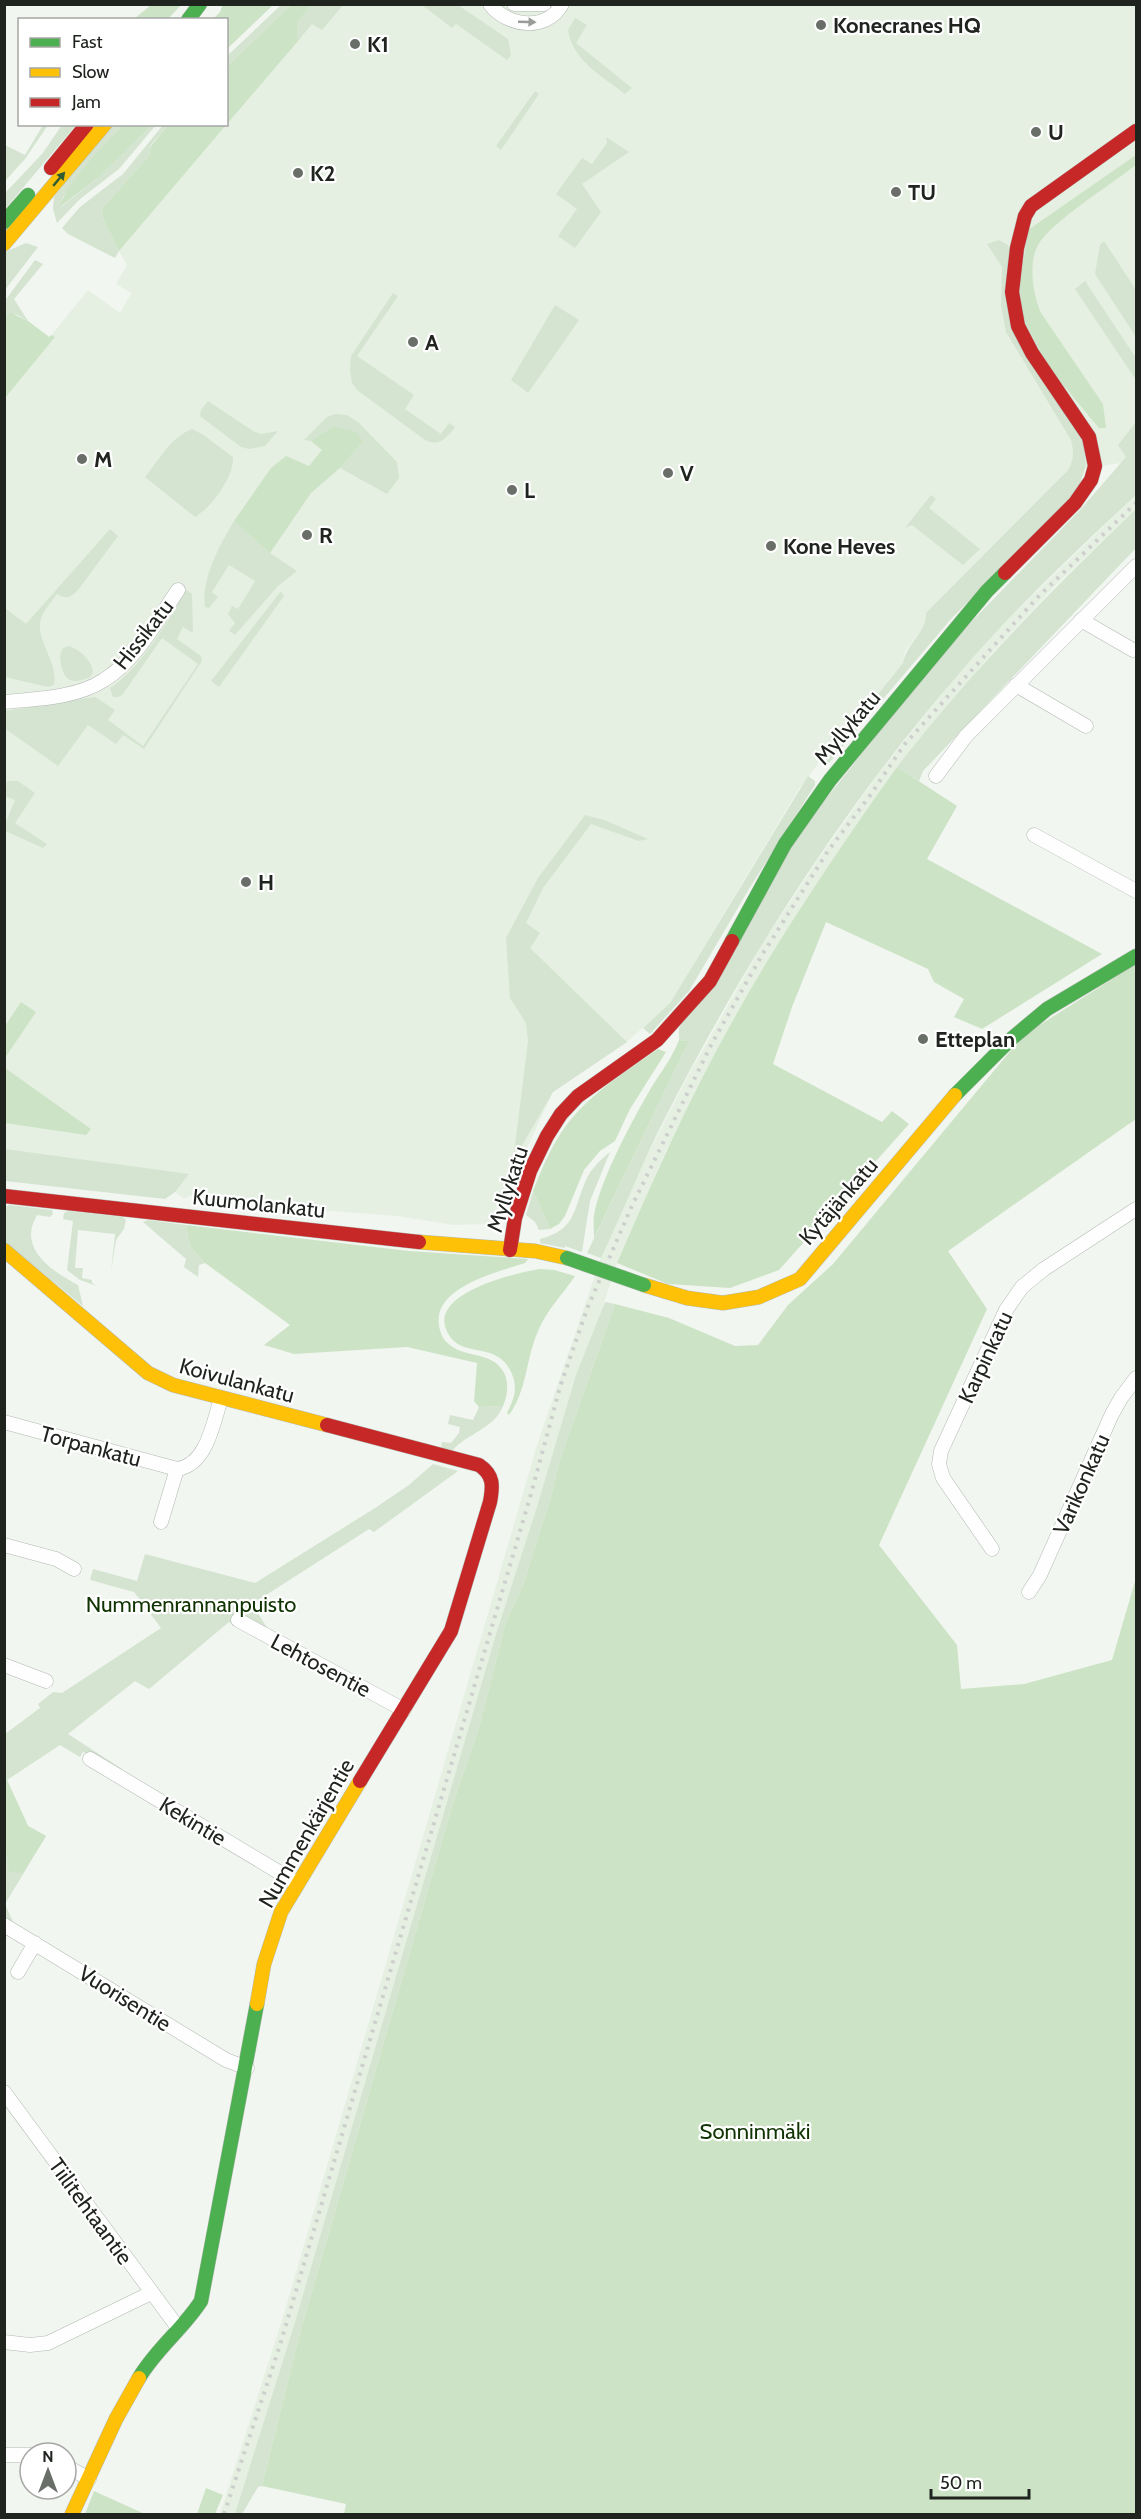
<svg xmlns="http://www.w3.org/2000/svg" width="1141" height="2519" font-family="Cabin,sans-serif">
	<rect width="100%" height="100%" fill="#f1f6f0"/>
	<!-- built -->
	<path fill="#e5f0e2" d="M291,5H1136V458L1130,462L1068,470L927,613V623L905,651L903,663L826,759L823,757L799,789L670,1003L627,1042L553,1092L520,1163L508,1208L488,1224L453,1225L397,1216L291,1208L287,1203L197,1192L184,1199L170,1188L5,1169V348L28,321L50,337L88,290L120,313L131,293L116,284L127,265L106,228L192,125L226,124L227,82Z
		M1136,495V509L1058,583L993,652L897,767L803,904L666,1151L617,1263L496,1634L295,2322L239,2504L235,2514H220L283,2317L537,1445L601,1258L637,1175L688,1076L763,943L821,855L879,773L956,676L1001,626Z"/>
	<!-- green -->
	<path fill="#d4e4d0" d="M281,5H291L227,66L226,57Z
		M311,5H343L322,30L312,24L298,41L297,23Z
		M422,5H458L508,39L511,55L507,60L456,24L452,28Z
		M575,18L587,25L576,43L632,88L625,94C602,76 573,61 568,30Z
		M535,91L539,94L501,150L496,146Z
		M43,125H48L25,159L5,181V145L25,155Z
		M62,125H76L5,209V193L42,154Z
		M111,125H123L63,197L61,207L99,177L152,125H156L119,169L80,199L57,223L53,209L54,197Z
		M163,125H168L151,145L149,156L103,207L102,217L119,251L115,258L68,234L62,228L80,207L123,174Z
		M606,137L629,152L582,184L601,212L575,248L558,236L577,209L556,194L582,158L592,164L607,143Z
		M999,240L1008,245L1083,439L1086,466L1077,491L951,619L828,764L825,762L826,759L903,663C907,643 927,632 926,613L1068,470C1074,460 1074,452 1071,440L1006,332L1001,306L1002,267L987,244Z
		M1104,241L1136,290V337L1095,274L1100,245Z
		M26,243L38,247L5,290V252Z
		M35,260L43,264L14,299L28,321C19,316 14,311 5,317L4,302Z
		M1085,281L1136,358V380L1075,289Z
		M393,293L398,296L357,356L414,395L405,409L441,434L449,423L455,427C447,438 439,447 425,440L357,390L352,383L350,371L351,356Z
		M555,305L579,320L528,393L511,380Z
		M208,401L253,431L261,434L278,431L265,446L249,449L241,447L200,416L201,410Z
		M335,414L347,415L358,422L397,462L399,478L387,494L340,468L363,441L333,426L311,441L304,440L327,417Z
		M1136,422V495C1074,553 1012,611 957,676C841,810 744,963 664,1120C641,1165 623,1212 601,1258L587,1253L689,1041L679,1040V1028L789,849L825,800L947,647L1080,510L1126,457L1118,445Z
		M192,429L202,434L233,457C234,477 212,507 195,517L145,477C158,461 172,436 192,429Z
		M931,495L936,499L929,508L980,549L963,565L912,525L905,528Z
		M1136,509V548L923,771L919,781L897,767C969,674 1051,590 1136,509Z
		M234,521L270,553L297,571L278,586L235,635L229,631L235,623L228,614L232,606L238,609L255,581L229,565L212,592L218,597L209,608L205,607C201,578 220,545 234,521Z
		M110,529L118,536L78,590C71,597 67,600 57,594C53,601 46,607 43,614C31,637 59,660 54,685L48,687L5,677V608L26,624Z
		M187,590L192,594L193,633L183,627L177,639L201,656L202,661L144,749L123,735L116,744L88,725L58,766L7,730L5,726V711L95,697L115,710L108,720L143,746L198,664L162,638L123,694L119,697H113L110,688C136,671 156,639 173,613C179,605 179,595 187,590Z
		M281,591L284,596L219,687L211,681Z
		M69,646C81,651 91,659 93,672L90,677C77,683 66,684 62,668C60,660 59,655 63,648Z
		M808,776L815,781V785L749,889L689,991L650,1034L643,1028L670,1003Z
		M7,781H18L35,793L15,823L47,844L43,848L5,831V824L15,800L5,796Z
		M585,815L604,820L648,839L639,841L591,824L543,888L526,923L540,933L530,948L627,1042L553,1092L513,1161L528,1041L526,1023L510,998L506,938L538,878Z
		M5,1149L189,1174L175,1192L165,1199L5,1181Z
		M610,1152L590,1201L582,1252L565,1246V1248L540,1243V1239C576,1230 573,1210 586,1180C591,1169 600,1160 610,1152Z
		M533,1191L550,1229L539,1230L535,1222L526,1215Z
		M9,1205L52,1210L53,1214L50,1217L37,1215C17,1249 52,1271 78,1285L83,1306L5,1242V1207Z
		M68,1211L122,1217L126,1220L124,1229L116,1240L111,1272L115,1234L78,1230L75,1268H83L82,1278L92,1280V1283L97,1286L80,1280L67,1270L73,1221L63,1219L64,1213Z
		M148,1220L186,1225L190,1246L205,1263L199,1265L198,1277L184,1267L186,1259L143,1222Z
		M605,1302L615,1304L560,1460L551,1497L523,1585L506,1622L479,1728L452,1806L300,2333L262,2486L258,2487L242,2514H235L295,2322L496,1634L537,1507L576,1375Z
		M503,1406C494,1429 467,1433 452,1451L441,1448L442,1442L451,1443L459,1433L460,1427L448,1424L450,1415L473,1420L479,1407Z
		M433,1464L458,1471L374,1532L369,1529L252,1604L268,1629L262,1641L229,1622L149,1689L135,1681L68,1734L122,1769L118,1772L86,1753L83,1752L80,1757L60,1745L7,1780L28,1826L46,1836L5,1904L14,1924L30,1933L28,1935L12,1927L5,1939V1734L40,1708L38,1704L53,1692L62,1693L161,1628L134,1592L90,1580L93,1569L137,1581L145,1554L255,1583L375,1508L409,1485Z"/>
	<!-- forest -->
	<path fill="#cde3c6" d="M223,4H273V5L227,49L226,20L213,19L220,12Z
		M151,5V4L181,5L168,19H134Z
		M291,5H311L297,23L298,41L227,124V66Z
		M123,125H152L99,177L60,207C67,180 104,147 123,125Z
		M168,125H226L119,251L102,217L103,207L149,156L151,146Z
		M1136,155V165C1113,183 1051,222 1038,245C1028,263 1033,295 1041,313L1103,404L1106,428H1099L1049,368L1023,316L1020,284L1028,230Z
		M11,313L28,321L49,337L52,335L55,337L5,398V317Z
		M333,426L356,432L363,441L340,468L311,493L270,553L234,521L271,468L286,456L309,466L322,450L311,441Z
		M897,767L957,806L927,859L1102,954L982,1029L954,1017L964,999L934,982L928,969L826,922L792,1007L773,1064L882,1122L892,1111L909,1124L779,1270L730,1288L668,1284L617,1263C652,1182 688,1101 731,1024C780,935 838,850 897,767Z
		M1136,964V1119L948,1251L987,1309L879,1545L957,1645L961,1689L1024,1684L1112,1660L1136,1578V2514H344L346,2504L262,2486L300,2333L452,1806L479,1728L506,1622L523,1585L551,1497L560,1460L615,1304L669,1318L735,1346L758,1345L788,1305L833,1264L1012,1049L1035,1028Z
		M21,1002L36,1012L5,1058V1026Z
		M679,1040L689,1041L594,1238C594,1230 593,1222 594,1215C600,1180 633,1119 651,1088C661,1072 672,1058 679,1040Z
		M658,1049L666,1052L630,1109L615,1141L600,1151L584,1170L565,1216L559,1224L550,1229L533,1191C541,1171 549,1151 561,1133C584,1097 624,1073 658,1049Z
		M5,1068L91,1129L86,1135L5,1123Z
		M186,1225L409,1251L528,1259L525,1263C498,1272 433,1287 439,1325C440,1333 443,1340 450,1345C463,1356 484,1353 497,1364C510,1375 509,1392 503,1406L479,1407L474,1401L477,1363L407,1347L294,1354L264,1345L290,1325L205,1263L190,1246Z
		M540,1269L554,1270L575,1276C563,1294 546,1311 538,1331C526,1358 527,1391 509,1415L507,1413C514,1399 518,1389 512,1374C499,1342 466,1357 451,1338C418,1295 515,1273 540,1269Z
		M7,1780L28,1826L46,1836L23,1873L9,1872L5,1842L4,1782Z
		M206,2488L223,2495L215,2514H197Z
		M94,2491L145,2514H85Z"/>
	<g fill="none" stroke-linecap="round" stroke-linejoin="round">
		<!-- street casing -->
		<g stroke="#b4b9b4" stroke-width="15">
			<path id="street" d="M490,4C507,27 547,32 562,4
				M514,4H544
				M1081,620L1133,650
				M1016,685L1086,726
				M4,702C36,699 77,698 104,680C136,660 157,621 178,590
				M936,776L966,736L1136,566
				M1034,835L1136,891
				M4,1422L177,1469C207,1465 213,1423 221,1399
				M161,1522L177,1469
				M4,1545L56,1559L74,1569
				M992,1549L943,1478L939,1464L941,1451L1006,1310L1022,1287L1044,1269L1136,1209
				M1029,1592L1040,1575L1112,1414L1121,1398L1136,1378
				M238,1620L404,1710
				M4,1665L46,1681
				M90,1759L297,1883
				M4,1925L226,2060L247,2068
				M18,1972L35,1943
				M4,2092L179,2329
				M4,2342L30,2345L48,2343L151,2293
				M4,2455H30
				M66,2466L89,2479"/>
		</g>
		<!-- fast casing -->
		<g stroke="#b4b9b4" stroke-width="15">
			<path id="fast" d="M188,20L200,4
				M4,222L28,195
				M732,941L785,844L830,780L987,591L1005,573
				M955,1095L1010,1040L1047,1009L1136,956
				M139,2378C156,2349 183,2329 201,2301L257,2004"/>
		</g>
		<!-- slow casing -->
		<g stroke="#b4b9b4" stroke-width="15">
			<path id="slow" d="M4,244L105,124
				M419,1242L535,1251L567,1258
				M4,1250L148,1373L173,1385L327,1425
				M644,1285L687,1298L723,1303L759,1297L800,1279L955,1095
				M257,2004L264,1964L281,1912L360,1781
				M72,2514L116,2419L139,2378"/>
		</g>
		<!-- jam casing -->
		<g stroke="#b4b9b4" stroke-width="15">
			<path id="jam" d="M51,168L87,124
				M1005,573L1075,503L1091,480L1095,466L1089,437L1032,353L1018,326L1012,292L1017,248L1025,216L1031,206L1136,131
				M4,1196L419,1242
				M510,1250L515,1218L530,1171L547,1136L561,1114L578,1096L657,1040L710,981L732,941
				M327,1425L479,1465C494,1475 493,1486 490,1502L451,1631L360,1781"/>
		</g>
		<!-- street -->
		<use href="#street" stroke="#fdfefd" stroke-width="14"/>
		<!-- fast -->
		<use href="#fast" stroke="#4caf50" stroke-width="14"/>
		<!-- slow -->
		<use href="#slow" stroke="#ffc107" stroke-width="14"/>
		<!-- jam -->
		<use href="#jam" stroke="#c62828" stroke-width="14"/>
		<!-- rail -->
		<path stroke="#cdcfcc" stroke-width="4" stroke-dasharray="3 6" stroke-linecap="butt" d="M224,2514L280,2345L531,1494L560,1387L587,1309L631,1208L711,1045L762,955L828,851L869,797L904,745L1037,598L1136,503"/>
		<!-- fast-bridge casing -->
		<g stroke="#b4b9b4" stroke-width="15" stroke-linecap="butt">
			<path id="fast-bridge" d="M567,1258L644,1285"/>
		</g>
		<!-- fast-bridge -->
		<use href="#fast-bridge" stroke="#4caf50" stroke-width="14"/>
	</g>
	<!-- one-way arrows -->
	<defs><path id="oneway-solid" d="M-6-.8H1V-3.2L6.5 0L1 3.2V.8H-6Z" transform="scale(1.5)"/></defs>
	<use fill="#9a9c99" href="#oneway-solid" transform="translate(527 22) rotate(2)"/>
	<use fill="#325c33" href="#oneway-solid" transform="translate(59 179) rotate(-50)"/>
	<!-- markers -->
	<g fill="#696e68" stroke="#fff" stroke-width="2">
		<circle cx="821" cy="25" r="6"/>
		<circle cx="355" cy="44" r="6"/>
		<circle cx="1036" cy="132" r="6"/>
		<circle cx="298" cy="173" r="6"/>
		<circle cx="896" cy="192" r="6"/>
		<circle cx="413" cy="342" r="6"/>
		<circle cx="82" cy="459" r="6"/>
		<circle cx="668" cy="473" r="6"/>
		<circle cx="512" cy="490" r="6"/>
		<circle cx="307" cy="535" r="6"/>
		<circle cx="771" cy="546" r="6"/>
		<circle cx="246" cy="882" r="6"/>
		<circle cx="923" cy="1039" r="6"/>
	</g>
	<g text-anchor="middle" stroke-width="4.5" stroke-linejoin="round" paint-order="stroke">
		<!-- poi labels -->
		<g font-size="22" font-weight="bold" fill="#20241f" stroke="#fff" text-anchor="start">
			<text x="833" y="33">Konecranes HQ</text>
			<text x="367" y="52">K1</text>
			<text x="1048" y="140">U</text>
			<text x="310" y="181">K2</text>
			<text x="908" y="200">TU</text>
			<text x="425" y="350">A</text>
			<text x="94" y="467">M</text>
			<text x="680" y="481">V</text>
			<text x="524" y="498">L</text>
			<text x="319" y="543">R</text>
			<text x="783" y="554">Kone Heves</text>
			<text x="258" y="890">H</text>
			<text x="935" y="1047">Etteplan</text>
		</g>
		<!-- street labels -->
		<g font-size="22" fill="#20241f" stroke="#fff">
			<text transform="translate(143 634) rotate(-52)" y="8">Hissikatu</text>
			<text transform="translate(847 727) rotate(-50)" y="8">Myllykatu</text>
			<text transform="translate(507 1189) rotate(-72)" y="8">Myllykatu</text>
			<text transform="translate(838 1201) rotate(-49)" y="8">Kytäjänkatu</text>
			<text transform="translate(259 1203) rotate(6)" y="8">Kuumolankatu</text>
			<text transform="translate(985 1357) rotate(-65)" y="8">Karpinkatu</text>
			<text transform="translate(237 1380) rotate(15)" y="8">Koivulankatu</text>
			<text transform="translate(91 1446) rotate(15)" y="8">Torpankatu</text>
			<text transform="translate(1081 1484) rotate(-66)" y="8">Varikonkatu</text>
			<text transform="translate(321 1665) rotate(28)" y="8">Lehtosentie</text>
			<text transform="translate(193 1821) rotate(31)" y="8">Kekintie</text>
			<text transform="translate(306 1833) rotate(-60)" y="8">Nummenkärjentie</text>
			<text transform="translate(125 1998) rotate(32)" y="8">Vuorisentie</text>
			<text transform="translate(91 2211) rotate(54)" y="8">Tiilitehtaantie</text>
		</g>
		<!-- park labels -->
		<g font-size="22" fill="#103302" stroke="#fff">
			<text x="191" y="1612">Nummenrannanpuisto</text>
			<text x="755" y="2139">Sonninmäki</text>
		</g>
	</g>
	<!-- border -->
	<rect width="1141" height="2519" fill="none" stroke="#20241f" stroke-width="12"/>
	<!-- legend -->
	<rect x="18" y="18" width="210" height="108" fill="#ffffff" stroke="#a6a7a5" stroke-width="1.5"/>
	<rect x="30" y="38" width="30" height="9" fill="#4caf50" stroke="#a6a7a5" stroke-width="1.5"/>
	<text x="72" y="48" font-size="18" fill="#20241f">Fast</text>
	<rect x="30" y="68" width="30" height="9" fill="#ffc107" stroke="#a6a7a5" stroke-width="1.5"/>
	<text x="72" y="78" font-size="18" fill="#20241f">Slow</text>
	<rect x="30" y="98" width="30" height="9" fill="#c62828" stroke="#a6a7a5" stroke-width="1.5"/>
	<text x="72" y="108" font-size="18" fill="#20241f">Jam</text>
	<!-- north arrow -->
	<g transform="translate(48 2471)"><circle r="28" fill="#ffffff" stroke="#a6a7a5" stroke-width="1.5"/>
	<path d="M0-4.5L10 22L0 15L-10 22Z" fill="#696e68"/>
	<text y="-9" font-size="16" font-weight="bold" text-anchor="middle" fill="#20241f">N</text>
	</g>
	<!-- scale -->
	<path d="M931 2489v9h98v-9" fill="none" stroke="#20241f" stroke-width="3"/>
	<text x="940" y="2489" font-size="18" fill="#20241f" stroke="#ffffff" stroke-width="4.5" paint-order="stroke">50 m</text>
</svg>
